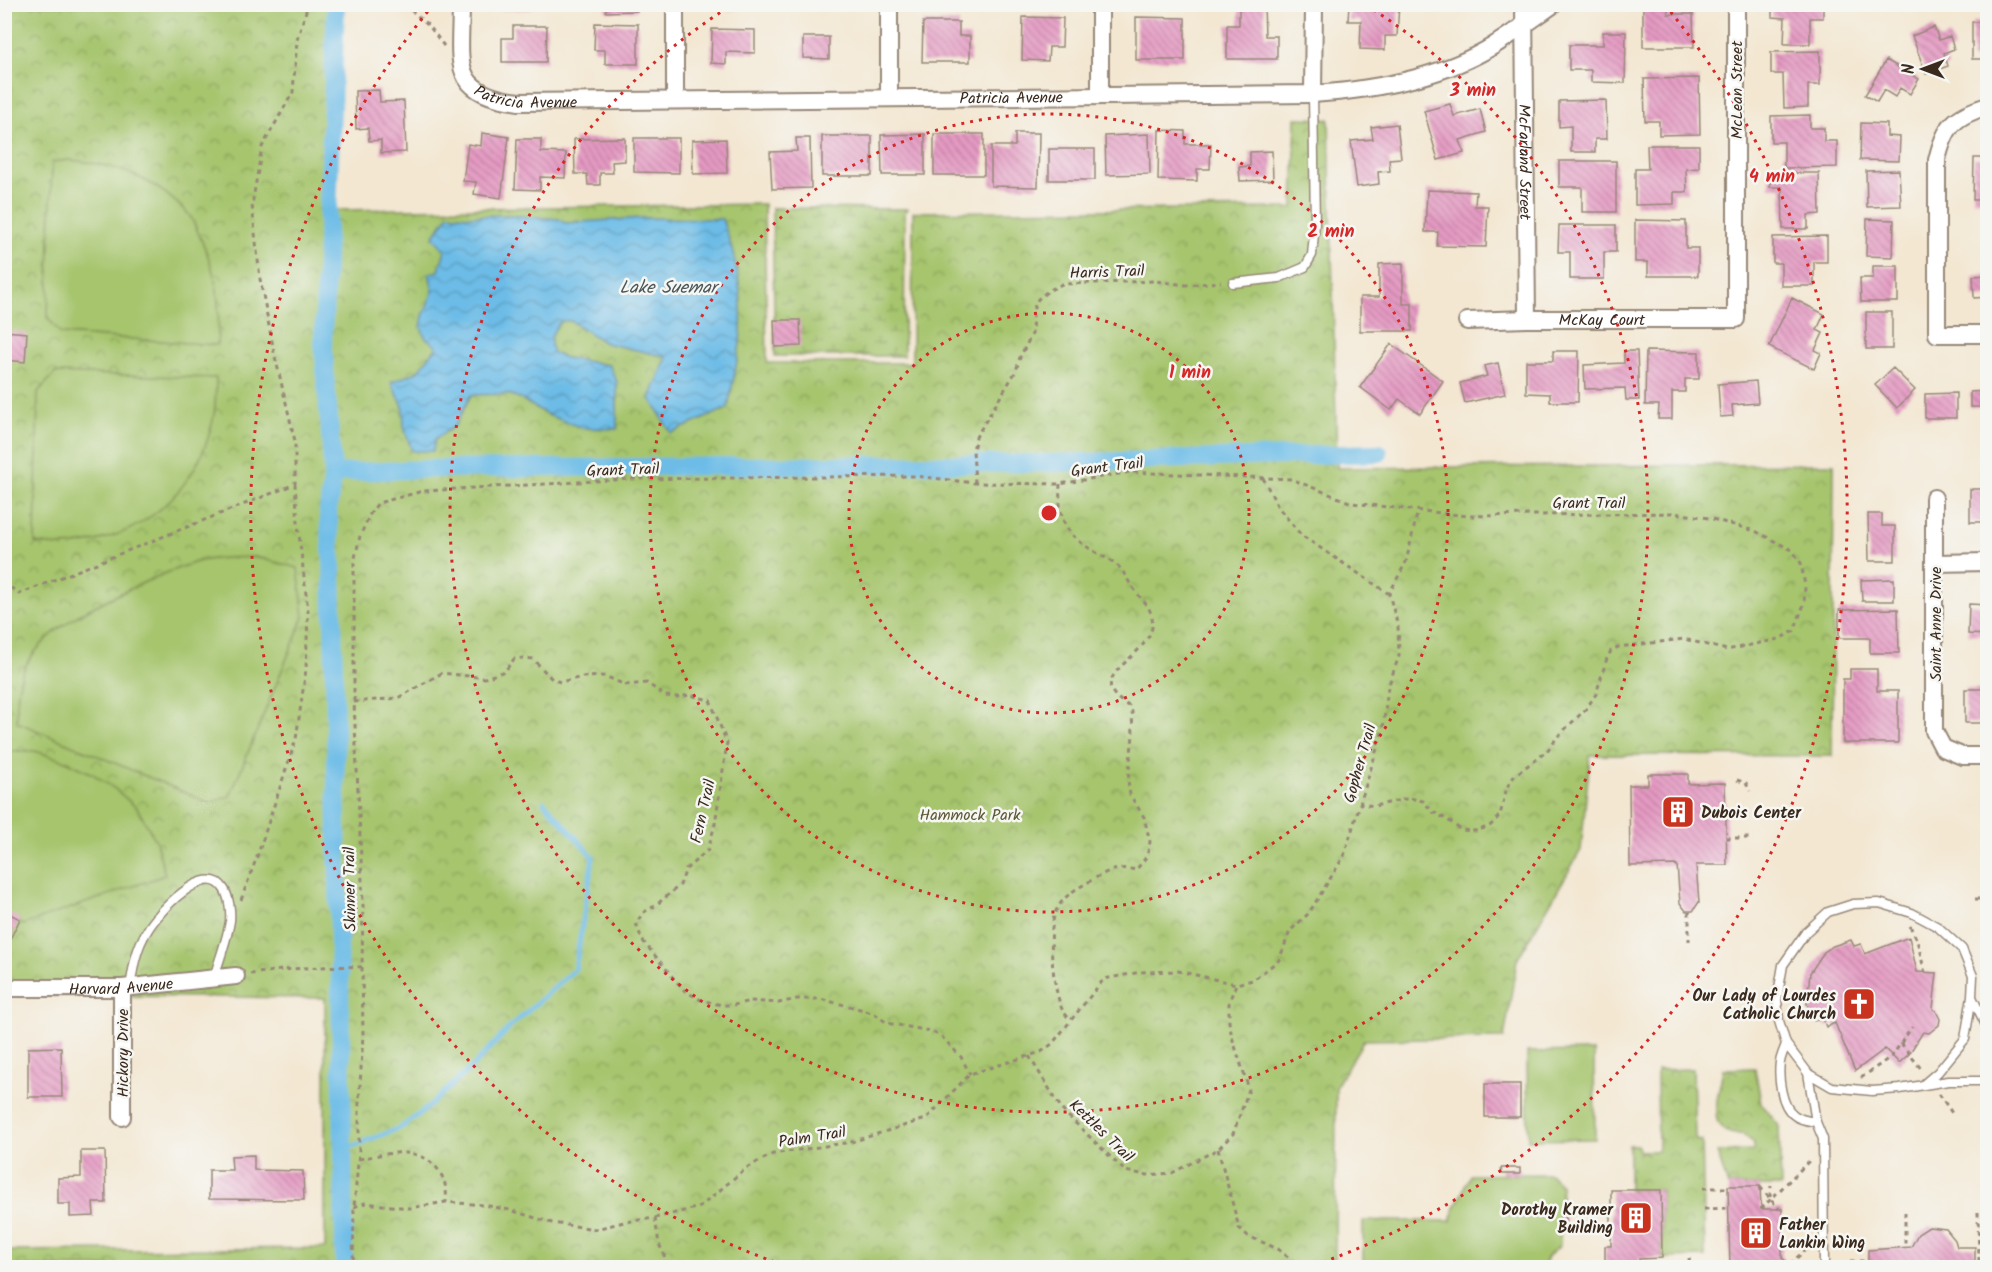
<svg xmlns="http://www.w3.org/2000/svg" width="1992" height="1272" font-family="Kalam,sans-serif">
	<defs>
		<pattern id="wetland-marsh" width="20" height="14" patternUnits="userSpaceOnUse" patternTransform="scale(1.5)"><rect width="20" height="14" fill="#a6c56d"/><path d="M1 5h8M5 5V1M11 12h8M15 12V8" fill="none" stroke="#88a059"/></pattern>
		<pattern id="park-crowns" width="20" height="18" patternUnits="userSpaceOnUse" patternTransform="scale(1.5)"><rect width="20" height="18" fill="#a6c56d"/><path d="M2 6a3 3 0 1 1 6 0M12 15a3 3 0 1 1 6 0" fill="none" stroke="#88a059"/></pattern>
		<pattern id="water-waves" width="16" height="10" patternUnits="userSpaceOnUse" patternTransform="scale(1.5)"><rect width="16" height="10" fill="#6cbce7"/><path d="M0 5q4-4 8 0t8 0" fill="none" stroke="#5a99bb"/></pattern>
		<pattern id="building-back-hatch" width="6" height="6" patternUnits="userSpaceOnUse" patternTransform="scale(1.5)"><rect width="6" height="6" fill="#e59ac3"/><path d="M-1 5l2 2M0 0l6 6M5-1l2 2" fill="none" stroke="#bb7e9e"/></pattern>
	</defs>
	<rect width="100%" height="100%" fill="#f6f6f2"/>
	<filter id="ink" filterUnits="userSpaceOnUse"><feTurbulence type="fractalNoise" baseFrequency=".0167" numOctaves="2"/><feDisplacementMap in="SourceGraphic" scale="12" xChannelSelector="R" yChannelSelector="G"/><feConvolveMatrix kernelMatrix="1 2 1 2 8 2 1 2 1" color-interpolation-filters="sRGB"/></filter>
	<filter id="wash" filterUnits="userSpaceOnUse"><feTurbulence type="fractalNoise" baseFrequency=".008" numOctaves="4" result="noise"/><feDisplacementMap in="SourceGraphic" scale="24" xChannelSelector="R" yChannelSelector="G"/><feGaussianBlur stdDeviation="1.35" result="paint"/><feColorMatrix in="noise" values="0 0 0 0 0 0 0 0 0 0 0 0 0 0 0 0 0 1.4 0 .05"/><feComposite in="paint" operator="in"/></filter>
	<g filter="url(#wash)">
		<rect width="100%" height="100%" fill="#f3e7d2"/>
		<!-- wetland -->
		<path fill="url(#wetland-marsh)" stroke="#707846" stroke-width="1.5" d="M772,208L908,209L905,212L904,356H775Z"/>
		<!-- park -->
		<path fill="url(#park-crowns)" stroke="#707846" stroke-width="1.5" d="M5,5H339L334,210L764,204L767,363H912L913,212L1293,208L1296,118L1329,119L1337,468L1834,464L1832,756L1590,755L1581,850L1517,960L1504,1038L1364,1040L1336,1086L1335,1267H5V1251L325,1248V998L5,995Z
			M1755,1068L1761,1103L1779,1126L1781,1186H1728L1717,1152L1754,1151L1752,1142L1743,1134C1701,1137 1720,1091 1723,1069Z
			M1693,1069L1695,1140L1702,1141L1705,1257L1662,1258L1661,1190H1629V1145H1638L1639,1151H1658L1657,1070Z"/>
		<!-- pitch -->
		<path fill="#a6c56d" stroke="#707846" stroke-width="1.5" d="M68,160C107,163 147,175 177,203C181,207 187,212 190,216C194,222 197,230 200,237C218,275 221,304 217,345L61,334L48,318L52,162Z
			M55,373L216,378C216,390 216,403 214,415C203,474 162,523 103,539C90,543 76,546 62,546C53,546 44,544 35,543L38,392Z
			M255,557L298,568L304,617L230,796L210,803L17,722C16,701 17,678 29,660C55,621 104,601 145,582C163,574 181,566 200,561C218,557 237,558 255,557Z
			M4,751H35L66,761L93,774L115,789L137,808L156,841L165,875L23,925L5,916Z
			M1594,1051L1595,1139L1528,1140L1527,1052Z
			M1550,1174L1561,1185L1560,1246L1546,1258L1544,1267L1363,1268V1221H1451V1217L1470,1175Z"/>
		<!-- water -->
		<path fill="url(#water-waves)" stroke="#547382" stroke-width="1.5" d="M449,214L467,216L509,215L559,219L565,223L642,218L722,219C737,258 745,300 740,343C737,365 732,386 728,408L671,433L650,398L667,357L605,343L571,321H561C552,332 548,339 553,353L566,358L609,365L617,382V429L582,428L548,415L517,397L507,394L471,395L455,426L435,439L433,451H412L404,427L403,406L391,382L417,372L437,347L425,337L421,327L423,316L433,291L429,273L439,271L445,250L433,237Z"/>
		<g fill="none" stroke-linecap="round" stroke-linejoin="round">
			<!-- stream -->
			<path stroke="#6cbce7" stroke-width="5" d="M343,1150L402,1127L427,1108L475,1064L511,1026L575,969L593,857L544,802"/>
			<!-- canal -->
			<path stroke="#6cbce7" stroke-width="18" d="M336,4L323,342L333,473L328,511L332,561L343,1150L344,1268
				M333,473L426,469L1055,463L1379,453"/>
		</g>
		<g id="blocks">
			<!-- building -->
			<path fill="url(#building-back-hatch)" d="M499,4H532V9L499,10Z
				M606,4H636L637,11L606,12Z
				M711,4H735L734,10L711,9Z
				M1239,4H1264L1265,36H1277V59H1227V25H1239Z
				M1349,4H1399L1397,36H1385V50L1360,49L1361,21H1348Z
				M1643,4H1668V14H1693L1694,47H1643Z
				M1772,4H1823V18H1810V44H1784L1785,18L1772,17Z
				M1023,17L1063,18L1062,47H1049L1048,61L1022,60Z
				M1136,17L1185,18V60H1136Z
				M923,22H959V36H970V62H922Z
				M1972,22H1988V59H1972Z
				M595,23L638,24V64H605V50H594Z
				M513,26H547L546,62H502V38H513Z
				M1934,27L1939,40L1950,36L1954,49L1944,53L1948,66L1926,74L1912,36Z
				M712,29L755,30V53L726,52V64L711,63Z
				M1603,32H1626L1625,83L1591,82V70H1569V45H1603Z
				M803,37H829V59L803,58Z
				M1820,51V85H1808V107L1784,108L1783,74H1771V52Z
				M1886,60L1919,79L1910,94L1900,88L1895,97L1884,90L1877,102L1865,95Z
				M1699,78L1700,134L1659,135V121H1645L1644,79Z
				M379,90L380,102L404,101L406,152L381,153V140L369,141L368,128L356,129L355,91Z
				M1606,100L1607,139H1595V152H1571V126L1559,127V101Z
				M1450,104L1454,116L1480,109L1486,132L1460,140L1464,153L1438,160L1424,111Z
				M1810,115V128H1824V141H1837V167L1784,168V142H1771V116Z
				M1861,123L1887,124V136L1900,137L1899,161L1860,160Z
				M1397,124L1401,158L1389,159L1390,171L1378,172L1379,184L1357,187L1351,141L1373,139L1371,127Z
				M1159,130L1185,131V144H1211L1210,169H1197V181L1158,180Z
				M482,133L509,137L501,198L474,194L476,182L463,181L468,144L481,146Z
				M1015,133H1039L1038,187L991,186V146H1015Z
				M925,134V175H882L881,135Z
				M934,134H984V175H934Z
				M1149,134L1150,174L1106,175L1105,136Z
				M822,136H872V176H822Z
				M625,138V161L612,162L613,173H600V185H588L587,174H575L574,139Z
				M634,138H679V173L634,172Z
				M796,138H810L811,188L772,189L770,152L797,151Z
				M517,139H541V152L566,153L565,178L540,177V190L515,189Z
				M726,139L727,173L693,174L692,140Z
				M1647,145H1699V168L1686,169L1687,192H1674V204L1635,205V169H1648Z
				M1049,149H1095V180H1049Z
				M1272,151L1273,180L1240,181L1239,167L1250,166V152Z
				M1974,158H1988V200H1973Z
				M1559,161H1616V212H1582V187H1559Z
				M1899,170L1901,206L1867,207L1866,171Z
				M1770,173H1819L1820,214L1808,215V229H1783L1782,187H1770Z
				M1427,190L1476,192L1475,206H1488L1486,247L1437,246L1438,232H1425Z
				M1867,219L1894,220L1893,257L1866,256Z
				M1635,220L1686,221V248H1698V276H1648V262H1635Z
				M1559,225H1616V252H1604V279H1570V252H1558Z
				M1827,236V262H1814V286H1781V263H1773V237Z
				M1403,263V304H1412V331H1360V297H1379V264Z
				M1873,266H1898V302H1861L1860,278H1873Z
				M1988,275V297L1974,298L1973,276Z
				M1792,298L1824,314L1817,330L1823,333L1815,350L1821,353L1814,369L1769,347Z
				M1866,312H1892V349H1866Z
				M774,320H800L801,346L775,347Z
				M4,331L27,333L25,362L4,360Z
				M1391,344L1443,381L1420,414L1399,399L1391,410L1360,387Z
				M1553,351H1579L1578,402H1550V394L1526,393V361H1553Z
				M1624,351H1637L1639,400H1626L1625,388L1585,389L1584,365L1624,363Z
				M1646,351L1699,352V379H1685V392H1672V419H1658L1659,405H1645Z
				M1498,363L1505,394L1465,403L1460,383L1487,376L1484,366Z
				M1893,368L1915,390L1897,408L1875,385Z
				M1756,381L1758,403L1732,405L1733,416L1720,417L1718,384Z
				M1988,391V422H1983V407H1970V392Z
				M1956,393V418H1925V394Z
				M1982,478H1988V522H1970V489H1982Z
				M1868,514H1882V526H1895V561H1869Z
				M1894,579V601H1862L1861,580Z
				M1969,604L1988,605V635L1968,634Z
				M1898,609L1899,653H1870V638H1839V610Z
				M1850,669H1877V691H1898V743H1843V679H1850Z
				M1965,689H1988V723H1965Z
				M1648,774H1688V784L1725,783L1727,865H1696L1699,902L1693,911H1686L1680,903L1677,865L1630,866L1629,785H1648Z
				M4,911L20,919L4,951Z
				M1909,937L1917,972L1937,973L1933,1009L1936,1011L1940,1019L1939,1025L1929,1033L1923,1032L1909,1054L1899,1063L1885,1049L1855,1071L1835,1023L1826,1027L1823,1019L1814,1021L1807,1004L1810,973L1824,952L1833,946L1851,940L1854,946L1861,944L1865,954Z
				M61,1047L62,1097H28V1048Z
				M1485,1084H1520V1117H1485Z
				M81,1151H105L106,1203H93L94,1216L70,1217V1204H58V1178L81,1177Z
				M254,1155V1170L303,1171L304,1200L209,1199V1170H232L231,1156Z
				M1501,1168H1520V1174H1502Z
				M1728,1186H1760L1761,1209H1782V1258L1795,1268H1730Z
				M1611,1190H1661L1662,1258L1639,1259V1268H1605V1246H1611Z
				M1560,1214H1566V1232H1560Z
				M1929,1227L1946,1229L1955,1240L1957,1247H1975V1264H1988V1268H1866V1264H1868V1250L1911,1247L1918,1234Z"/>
		</g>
	</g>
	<g filter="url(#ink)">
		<use href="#blocks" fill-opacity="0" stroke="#978878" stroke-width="1.5"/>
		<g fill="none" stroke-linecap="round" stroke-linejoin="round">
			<!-- lane casing -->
			<g stroke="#978878" stroke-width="11">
				<path id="lane" d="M1233,283L1279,278L1305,267L1312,255L1315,224L1313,94
					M130,988C133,968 136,948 147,931C157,913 206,860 224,889C229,897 231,911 230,921C227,940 219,960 214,978
					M1972,997L1988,1029
					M1786,1044C1784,1050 1781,1056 1780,1062C1778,1077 1781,1106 1794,1115C1800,1120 1809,1121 1816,1122
					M1808,1073L1832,1087L1872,1091L1900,1089L1948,1081H1988
					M1824,1267L1823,1139L1816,1122L1808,1073L1786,1044L1779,1021L1777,1000L1783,965L1806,932L1828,912L1853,904L1879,903L1912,913L1938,927L1962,949L1973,976L1972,996L1965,1039L1938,1072L1924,1084"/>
			</g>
			<!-- street casing -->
			<g stroke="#978878" stroke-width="20">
				<g id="street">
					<path id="s1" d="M461,4C461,62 448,93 519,102L1313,94C1373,90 1441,78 1493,46C1514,33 1534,18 1554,4"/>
					<path id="s2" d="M1524,4L1527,319"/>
					<path d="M1313,94L1314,4"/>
					<path d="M1100,96V4"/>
					<path d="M889,98V4"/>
					<path d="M675,100V4"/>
					<path d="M1988,106C1954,116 1945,126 1937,160V334H1988"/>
					<path id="s3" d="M1467,321L1527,319H1736V4"/>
					<path d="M1934,498V731L1943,748L1962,756H1988"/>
					<path d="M1935,563L1988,562"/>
					<path id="s4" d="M4,988H122L236,976"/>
					<path d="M122,988V1117"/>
				</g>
			</g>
			<!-- path -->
			<path stroke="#978878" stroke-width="3" stroke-dasharray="4.5 4.5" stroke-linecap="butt" d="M404,4L430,27L444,46
				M1263,478L1278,507L1301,535L1389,594
				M975,483L973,450L976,437L1016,371L1020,357L1032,334L1033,310L1038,299L1048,291L1062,284L1156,281L1186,285L1221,282
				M1060,484C1058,522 1065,535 1099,554C1105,558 1113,561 1118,566C1125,573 1128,582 1134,589C1139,597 1146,602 1150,611C1169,655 1071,673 1129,706L1132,712L1133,735L1128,780L1130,795L1144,817L1150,842L1147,856L1136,870C1119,866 1107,871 1092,880C1078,888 1065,894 1057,909C1046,928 1053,989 1062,1009C1064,1013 1068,1017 1070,1020
				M4,582L19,594L295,484V441L274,352L260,279L252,205L262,147L293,92L297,40L306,11V4
				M354,702L398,698L442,673L485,678L505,671L514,659L523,658L533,659L552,679L560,682L583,677L605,676L625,685L647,683L665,696L677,697L689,695L710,700L727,743L715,824L708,850L686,869L680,885L655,906L644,912L636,923L642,940L676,981L685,991L701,1000L722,1005H734L750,1001L779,1003L797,999H820L857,1008L875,1014L887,1023L930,1031L941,1036L961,1057L970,1074
				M1737,780L1746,783L1750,791
				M1726,838H1750
				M1975,899H1988
				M241,900L258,854L296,739L306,669L308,611L299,534L295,485
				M1689,911V941
				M1910,926L1917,940L1925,973
				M250,974C287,969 324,965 362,967
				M1901,1043L1922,1070
				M1029,1056L1063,1111L1125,1171L1147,1175L1172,1173L1218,1149L1233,1134L1249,1089L1232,1037L1229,1022V1002L1236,984
				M1861,1078L1892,1056L1912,1027
				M1939,1094L1954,1116
				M1218,1149L1239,1228L1248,1236L1278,1249L1302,1268
				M359,1159C374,1156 391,1152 406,1153C433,1155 449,1176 446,1202
				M1760,1187L1779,1209
				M1703,1188H1728
				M1770,1197L1771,1186
				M354,1207L365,1203L410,1208L446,1202L484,1205L510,1210L552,1223L596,1229L624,1222L655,1218L700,1207L746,1168L773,1154L851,1142L926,1119L970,1074L1041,1052L1052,1044L1104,979L1141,972L1178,971L1236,984L1253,980L1279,960L1290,931L1309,913L1344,856L1383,729L1388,687L1399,656L1398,626L1389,594L1406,562L1418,510
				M1704,1209L1728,1208
				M1761,1209L1809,1161
				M1905,1212V1247
				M1978,1212L1979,1264
				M655,1218L659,1244L670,1268
				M1689,1258L1690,1268
				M1850,1261H1868
				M1790,1264L1810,1246
				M353,1268L354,1207L359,1152V1102L363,1035L362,967L363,904L354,702V562L360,536L370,514L378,503L423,491L631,479L915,476L975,483L1060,484L1130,472L1291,479L1352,503L1468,516L1674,513L1709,518L1755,531L1792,550L1801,563L1805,586L1804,604L1794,631L1779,639L1727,650L1684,639L1618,647L1611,651L1607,658L1596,694L1586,709L1559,735L1547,751L1515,775L1507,787L1500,815L1491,825L1477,831L1461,830L1448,820L1433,812L1423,801L1410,798L1375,806L1360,804"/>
			<!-- lane -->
			<use href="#lane" stroke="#fff" stroke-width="8"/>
			<!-- street -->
			<use href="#street" stroke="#fff" stroke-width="16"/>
		</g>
	</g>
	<!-- distance rings -->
	<g fill="none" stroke="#d62828" stroke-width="3" stroke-dasharray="3 6">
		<circle cx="1049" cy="513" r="200"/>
		<circle cx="1049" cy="513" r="399"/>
		<path d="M1366 5A599 599 0 1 1 732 5"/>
		<path d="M783 1265A798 798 0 0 1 433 5M1665 5A798 798 0 0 1 1315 1265"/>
	</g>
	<!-- icons -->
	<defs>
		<g id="building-square" transform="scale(1.725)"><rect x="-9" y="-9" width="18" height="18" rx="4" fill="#c8321e" stroke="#f6f6f2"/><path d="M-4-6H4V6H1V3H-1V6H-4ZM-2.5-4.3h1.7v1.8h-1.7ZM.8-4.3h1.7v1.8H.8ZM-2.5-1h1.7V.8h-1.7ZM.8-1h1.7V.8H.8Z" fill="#fff"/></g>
		<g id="church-square" transform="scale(1.725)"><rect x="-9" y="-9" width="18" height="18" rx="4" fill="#c8321e" stroke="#f6f6f2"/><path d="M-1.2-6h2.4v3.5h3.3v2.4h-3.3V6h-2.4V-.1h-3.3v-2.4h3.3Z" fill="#fff"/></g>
	</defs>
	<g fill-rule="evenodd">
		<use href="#building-square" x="1678" y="812"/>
		<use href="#church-square" x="1859" y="1004"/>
		<use href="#building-square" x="1636" y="1218"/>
		<use href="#building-square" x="1756" y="1233"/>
	</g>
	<g text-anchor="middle" stroke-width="5" stroke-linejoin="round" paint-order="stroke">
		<!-- street labels -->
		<g font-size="16" fill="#3b2a1e" stroke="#f6f6f2">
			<text transform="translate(1736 90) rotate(-90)" y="6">McLean Street</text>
			<text dy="6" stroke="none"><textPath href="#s1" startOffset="141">Patricia Avenue</textPath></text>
			<text dy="6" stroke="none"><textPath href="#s1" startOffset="627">Patricia Avenue</textPath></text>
			<text dy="6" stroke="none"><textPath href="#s2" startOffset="158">McFarland Street</textPath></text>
			<text transform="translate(1107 271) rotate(-2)" y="6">Harris Trail</text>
			<text dy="6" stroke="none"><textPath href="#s3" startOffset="135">McKay Court</textPath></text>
			<text transform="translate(1107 466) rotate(-7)" y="6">Grant Trail</text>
			<text transform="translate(623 469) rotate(-2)" y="6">Grant Trail</text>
			<text x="1589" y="508">Grant Trail</text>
			<text transform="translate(1935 624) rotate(-90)" y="6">Saint Anne Drive</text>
			<text transform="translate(1359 763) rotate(-74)" y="6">Gopher Trail</text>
			<text transform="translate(702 811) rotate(-77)" y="6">Fern Trail</text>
			<text transform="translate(349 889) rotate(-91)" y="6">Skinner Trail</text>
			<text dy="6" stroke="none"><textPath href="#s4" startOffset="117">Harvard Avenue</textPath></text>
			<text transform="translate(122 1053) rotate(-90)" y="6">Hickory Drive</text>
			<text transform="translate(1102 1130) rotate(44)" y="6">Kettles Trail</text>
			<text transform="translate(812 1136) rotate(-9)" y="6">Palm Trail</text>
		</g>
		<!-- poi labels -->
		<g font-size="16" font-weight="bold" fill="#3b2a1e" stroke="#f6f6f2" text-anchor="start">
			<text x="1701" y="818">Dubois Center</text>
			<text x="1836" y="1001" text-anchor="end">Our Lady of Lourdes<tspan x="1836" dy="18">Catholic Church</tspan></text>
			<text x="1613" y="1215" text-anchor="end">Dorothy Kramer<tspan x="1613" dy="18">Building</tspan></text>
			<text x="1779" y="1230">Father<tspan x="1779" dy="18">Lankin Wing</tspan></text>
		</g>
		<!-- park labels -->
		<g font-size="16" fill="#5b5836" stroke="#f6f6f2">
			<text x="970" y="820">Hammock Park</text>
		</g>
		<!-- water labels -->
		<g font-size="18" font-style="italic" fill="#4a565a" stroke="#f6f6f2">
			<text x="668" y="293">Lake Suemar</text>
		</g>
	</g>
	<circle cx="1049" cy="513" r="9" fill="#d62828" stroke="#f6f6f2" stroke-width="3"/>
	<g font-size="18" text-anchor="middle" font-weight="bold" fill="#d62828" stroke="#f6f6f2" stroke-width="5" stroke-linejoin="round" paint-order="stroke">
		<text x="1473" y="96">3 min</text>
		<text x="1772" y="182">4 min</text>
		<text x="1331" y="237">2 min</text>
		<text x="1190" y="378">1 min</text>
	</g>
	<!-- margin -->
	<rect width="1992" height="1272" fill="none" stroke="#f6f6f2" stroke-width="24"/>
	<!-- north arrow -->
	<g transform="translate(1923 69) rotate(270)" stroke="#f6f6f2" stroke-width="4.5" paint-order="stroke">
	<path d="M0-4.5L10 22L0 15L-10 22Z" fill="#3b2a1e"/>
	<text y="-9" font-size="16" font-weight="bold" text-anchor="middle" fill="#3b2a1e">N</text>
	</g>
</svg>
